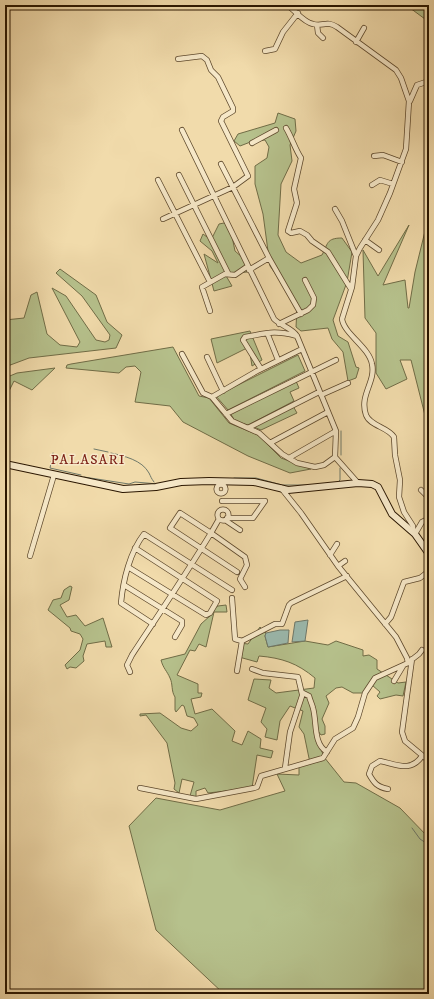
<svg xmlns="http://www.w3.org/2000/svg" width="434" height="999" font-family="'IM FELL DW Pica',serif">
	<rect width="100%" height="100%" fill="#f1dbab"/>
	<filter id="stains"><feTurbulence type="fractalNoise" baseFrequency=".005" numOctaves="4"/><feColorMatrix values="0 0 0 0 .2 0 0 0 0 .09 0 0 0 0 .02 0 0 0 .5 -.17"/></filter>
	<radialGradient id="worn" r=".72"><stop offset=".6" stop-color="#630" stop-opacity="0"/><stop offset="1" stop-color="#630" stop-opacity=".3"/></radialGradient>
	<!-- green -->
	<path fill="#b6c18c" stroke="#706c46" d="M406,5H429V22Z
		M278,113L295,119L296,131L290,145L292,161L281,184L278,235L286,252L301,263L322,255C328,244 326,238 342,238L352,252L347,282L333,320L338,336L348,342L356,367L359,368L356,378L348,381L343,352L332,339L328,328L301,331L296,327L297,308L287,290L270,266L263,214L255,184V166L267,158L269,147L265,140L253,141L240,146L234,141L238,134L275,123Z
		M429,215V431L411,360H400L407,379L386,389L376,373V333L365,318L363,250L378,276L409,225L383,285L405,280L408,308H409L415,272Z
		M229,222L235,251L243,258L247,272L225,274L232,286L214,291L204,254L218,263L212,251L200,241L203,234L211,240L219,224Z
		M60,269L96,295L107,322L122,335L116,348L29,358L5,367V320L24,318L31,295L37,292L47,334L60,345L77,347L80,342L52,288L66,296L96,340L105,342L109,340L110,335L82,296L56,273Z
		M250,331L262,360L252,366L249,347L217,363L211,339Z
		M173,347L199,396L209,398L229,423L258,435L281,458L311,469L290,473L248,456L183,422L170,406L135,402L141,372L135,366L126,367L119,373L66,368L67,365L71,364Z
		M298,355L305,371L228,410L216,396Z
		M55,368L32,390L14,381L5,399V378L17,373Z
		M296,381L299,388L290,392L294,401L248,425L235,421L230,413Z
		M293,406L297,413L261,430L254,427Z
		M70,586L72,587L69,600L60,605L67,617L76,615L85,626L103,618L112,647H106L105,641L87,644L83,656L84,661L76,668L70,667L67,669L65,665L80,650L83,639L80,634L71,631L70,628L48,610L53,600L61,598L64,590Z
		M226,605L227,612H214L206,647L199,644L195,651L190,650L177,675L198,684V693H202L201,697L191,699L195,714L212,709L235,731L232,741L242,745L248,731L261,739L260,748L273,751L271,758L257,755L252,788L208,793L205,788L196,791V797L190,796L194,782L182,779L179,793L174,789L175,783L167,743L146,715L140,716V714L160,713L181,728L191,731L198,725L194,718L187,716L184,706L182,705L176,712L175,710V697C171,691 173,684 170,678C167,671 163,668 161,660L185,654L201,624L211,615L214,608L218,606Z
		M260,627L266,633L265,636L268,647L305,641L328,645L336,641L363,650V656L369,655L377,660V669L398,683L406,682L403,696L396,695L380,699L377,696L380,692L372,685L364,695L362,693H353L342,687L336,688L326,696L329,703L322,719L325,726V734L321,735L318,731L315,733L324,757L344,782L356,783L400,808L429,838V994H224L156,930L129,826L156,798L220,810L285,791L277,774L299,775V765L310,763L304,734L299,727L303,711L290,706L280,721L277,740L265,737L267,729L261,722L266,708L248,700L254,679L271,680L269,688L276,693L314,688L315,678C297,663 282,658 259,656L257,662L239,657L240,643L248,644Z"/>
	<!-- water -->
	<path fill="#9bbaaf" stroke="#6e7869" d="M308,620L305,641L292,642L295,622Z
		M280,630H289L288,643L268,647L265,636L266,633Z"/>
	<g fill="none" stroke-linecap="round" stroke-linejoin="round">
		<!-- stream -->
		<path stroke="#6e7869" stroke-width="1" d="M341,431V455
			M94,449L108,452
			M53,453L50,468L81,475
			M111,453C124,456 142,460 149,473C151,477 151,478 154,482
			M84,477L129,484L135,482L158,484
			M234,478H256L282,485H309
			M338,482L340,480V468
			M412,828L420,839L429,845"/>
		<!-- street casing -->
		<g stroke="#5c472b" stroke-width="6">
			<path id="street" d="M287,5C295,10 303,22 313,24C323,27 326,20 337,27L396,70L401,78L409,101L406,149L390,193L378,220L360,248L356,256L352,287L342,319C344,334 369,347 372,364C376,382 359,395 366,415C370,426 388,427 394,437L395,455L400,480L399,497L404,512L413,526V532
				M317,25L318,33L323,38
				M356,42L364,28
				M265,51L275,49L283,32L298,13
				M410,101L417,85L429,81
				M286,128C292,138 295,149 301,158L294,189L297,203L288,231L291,233L300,231L307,235L312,241L328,252L351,289
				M182,130L274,319C281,326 292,328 297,336L336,431L335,457L358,483
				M252,143L276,130
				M374,156L383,155L402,162
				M221,164L269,258L301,314
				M179,175L228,273
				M158,180L210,282
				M372,185L380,180L393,184
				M335,209L342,221L356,256
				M163,219L233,187L248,176L221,121L223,117L233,111V108L218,77L211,70L207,60L202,56L178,59
				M365,240L379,250
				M249,270L269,258
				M210,311L202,287L225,274L235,275L248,266
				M279,324L308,310L313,305L314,298L305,280
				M268,335L278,360
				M182,354L203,393L212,397L232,421L259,433L282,454L297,463L315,467L324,465L335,457
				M207,357L223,391
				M5,366L7,361
				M261,369L243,340L245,337C268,333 273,330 297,336
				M321,395L348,383
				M212,397L257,371L302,349
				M226,414L336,360
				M248,428L319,392
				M270,443L328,412
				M289,458L336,431
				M216.5 489a4.5 4.5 0 1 1 9 0a4.5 4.5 0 1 1-9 0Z
				M421,490L429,498
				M222,501H265L253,518H227
				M217.5 515a5.5 5.5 0 1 1 11 0a5.5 5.5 0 1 1-11 0Z
				M219,519L211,533L245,557L247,565L240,579L245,587
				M225,520L240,530
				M415,534L422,522L428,519
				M330,555L337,544
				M30,556L54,475
				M338,566L345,561
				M128,567L206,615L210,613L217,601L135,548
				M124,585L182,621V625L175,637
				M232,598L235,639L242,641
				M153,624L121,603C123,580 130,552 144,534L232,590
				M385,624L391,617L404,582L420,578L429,571
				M412,659L402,732L405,741L429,761
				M410,661L419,654L422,650
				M252,669L263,673L298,677L302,694
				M237,671L242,641L275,624H282L289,605L291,603L347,576
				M130,672L127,665L132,655C159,614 186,574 211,533L180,513L170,528L237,572
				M394,681L403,666
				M285,768L290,732L303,693L309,696C310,700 312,704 313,708C317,722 313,744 327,752
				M140,788L196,799L254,788L257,787L261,776L323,758L335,739L353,728L358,717L365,693L375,678L408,663L407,658L396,637L338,566L301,513L281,488
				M388,789C377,787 374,783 369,774L372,766L380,761C396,764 411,773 422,756"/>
		</g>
		<!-- secondary casing -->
		<g stroke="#2a1600" stroke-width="8">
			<path id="secondary" d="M5,464L123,489L156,487L181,482L209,481L254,482L288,490L358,483L372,484L378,487L392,514L415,534L429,554"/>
		</g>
		<!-- street -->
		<use href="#street" stroke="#f6e8c8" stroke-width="4.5"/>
		<!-- secondary -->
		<use href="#secondary" stroke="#f6e8c8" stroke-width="6"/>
	</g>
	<g text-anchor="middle" stroke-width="3" stroke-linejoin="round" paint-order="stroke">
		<!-- quarter labels -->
		<g font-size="14" letter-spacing="1" fill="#7a1f14" stroke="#f6e8c8">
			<text x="88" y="464">PALASARI</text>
		</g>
	</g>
	<!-- margin -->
	<rect width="434" height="999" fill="none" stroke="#f1dbab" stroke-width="20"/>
	<rect x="6" y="6" width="422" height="987" fill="none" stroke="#2a1600" stroke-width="2"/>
	<rect x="10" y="10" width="414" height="979" fill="none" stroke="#2a1600"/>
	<rect width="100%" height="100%" filter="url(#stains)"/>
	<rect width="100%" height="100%" fill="url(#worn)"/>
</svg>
